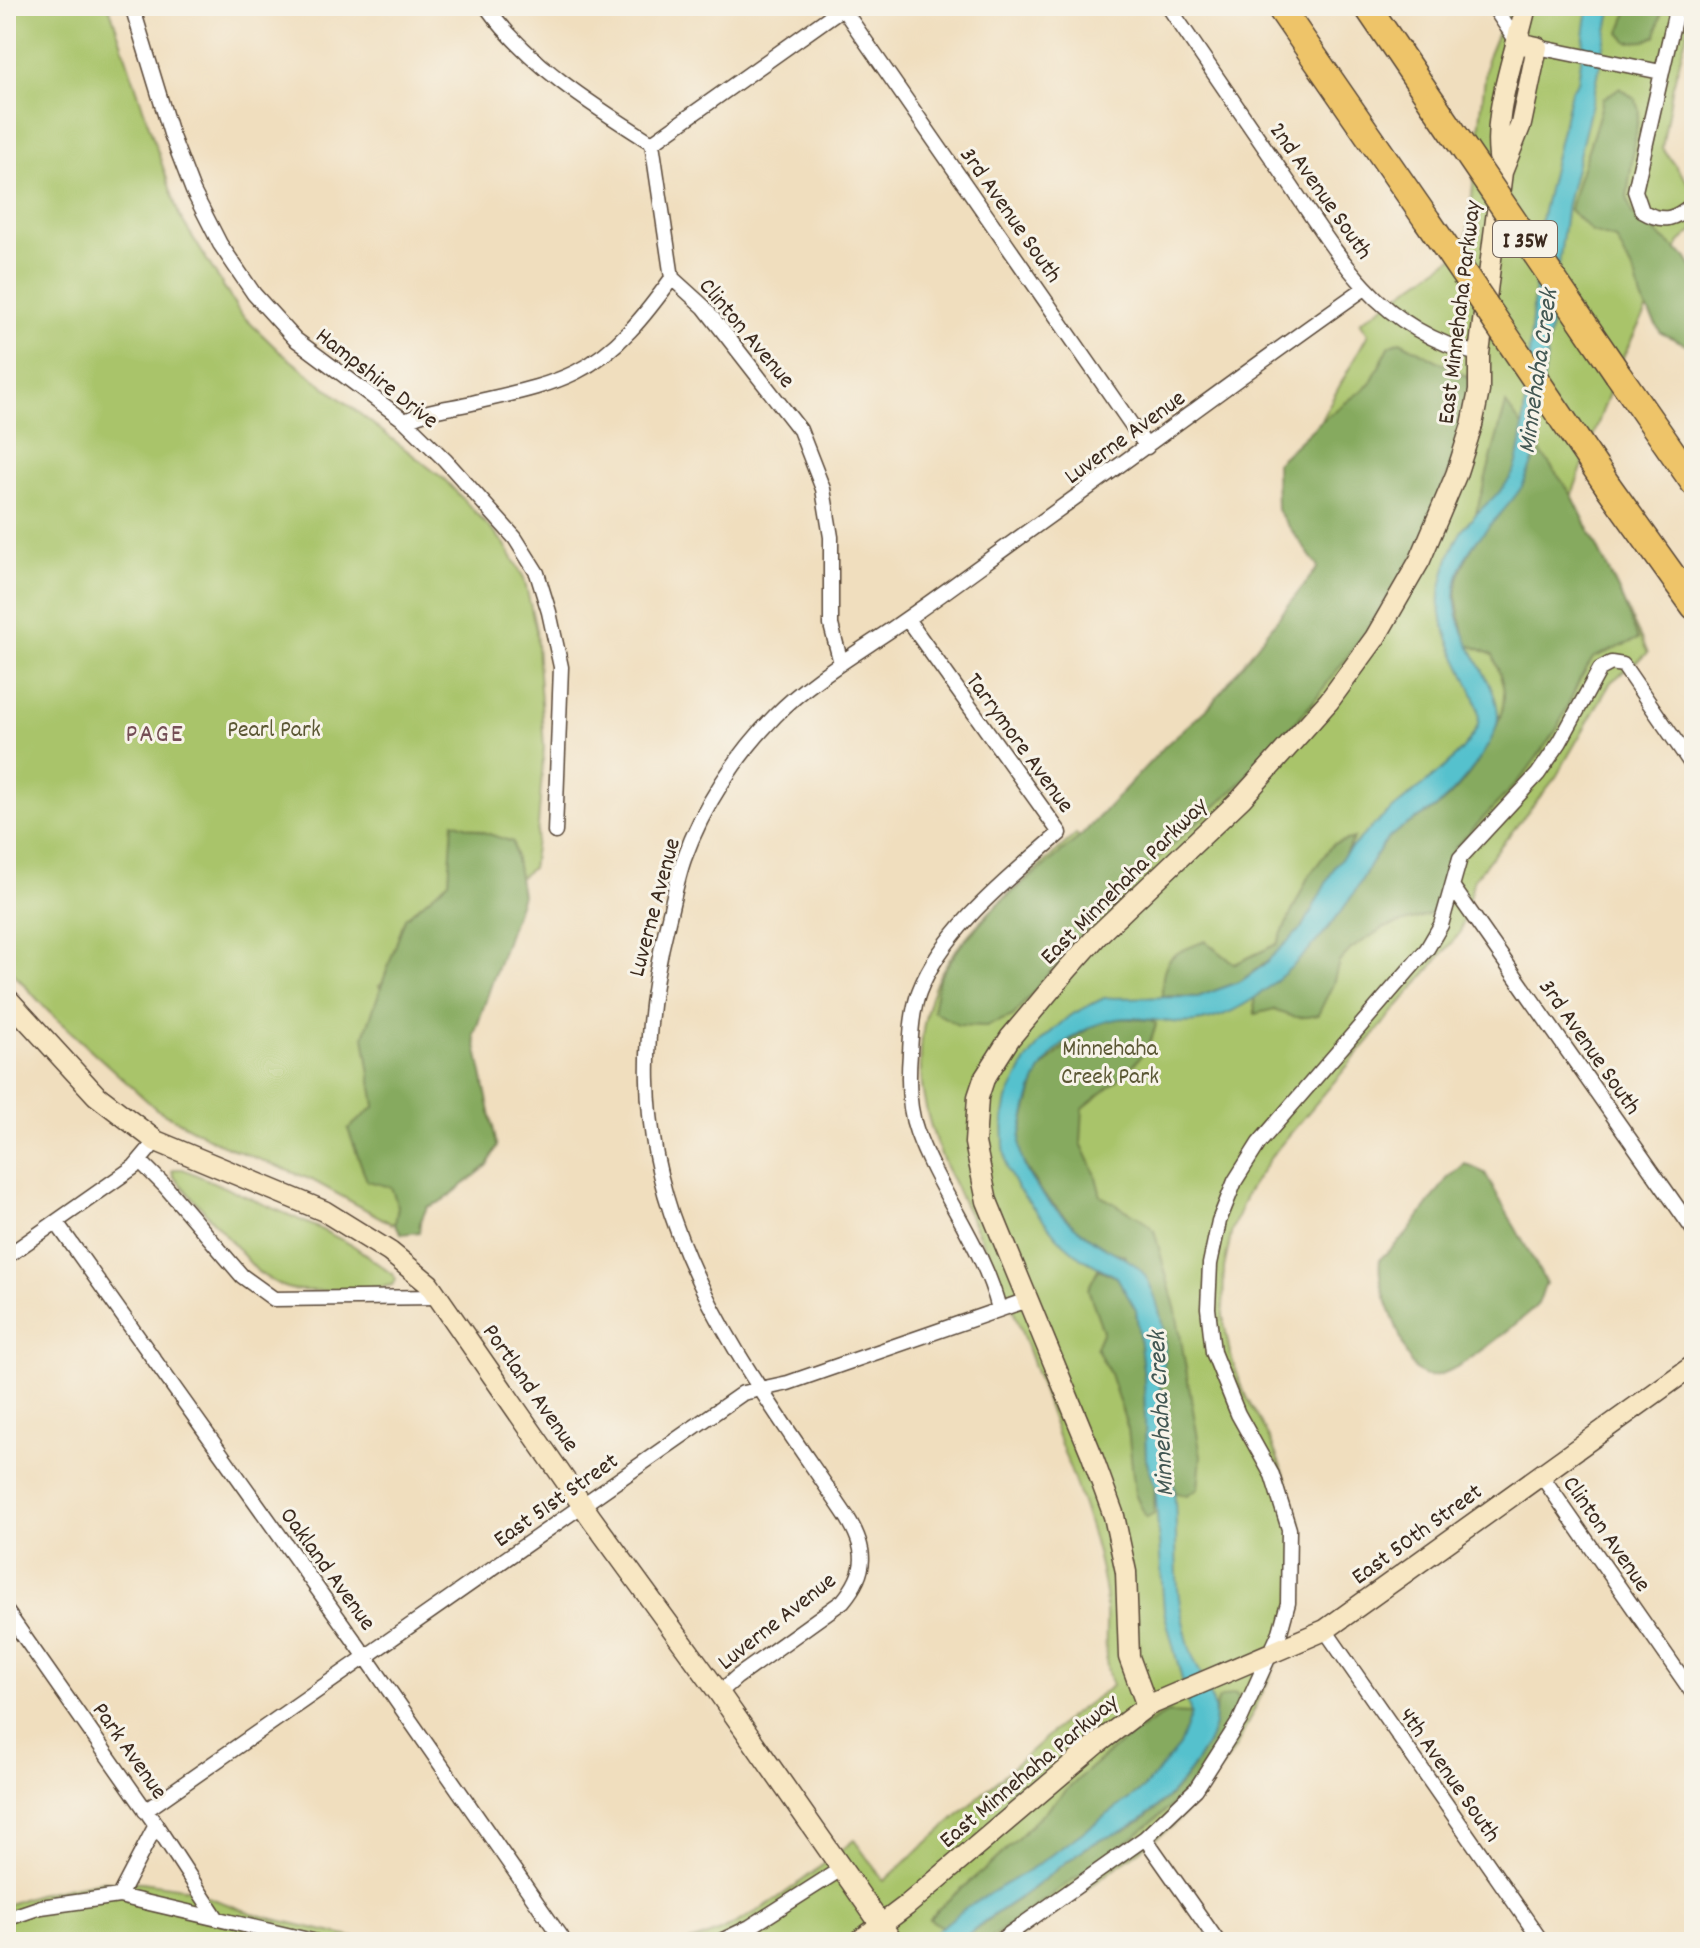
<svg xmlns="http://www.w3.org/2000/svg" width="1700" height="1948" font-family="Dekko,sans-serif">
	<rect width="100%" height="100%" fill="#f7f3e8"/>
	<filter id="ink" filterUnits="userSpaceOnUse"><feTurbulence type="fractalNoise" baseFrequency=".0125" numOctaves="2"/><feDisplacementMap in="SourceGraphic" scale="16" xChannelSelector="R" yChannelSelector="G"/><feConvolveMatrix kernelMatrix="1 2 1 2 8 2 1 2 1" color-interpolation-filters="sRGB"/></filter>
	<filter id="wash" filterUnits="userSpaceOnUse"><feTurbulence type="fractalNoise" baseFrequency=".006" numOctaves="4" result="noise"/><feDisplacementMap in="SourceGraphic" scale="32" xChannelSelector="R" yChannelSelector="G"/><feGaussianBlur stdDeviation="1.8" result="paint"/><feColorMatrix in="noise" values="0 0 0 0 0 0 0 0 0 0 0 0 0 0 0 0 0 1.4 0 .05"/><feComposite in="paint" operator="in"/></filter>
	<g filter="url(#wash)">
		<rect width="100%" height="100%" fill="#f0debe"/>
		<!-- green -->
		<path fill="#a9c46b" stroke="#727744" stroke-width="2" d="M6,6H109L179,215L240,313L279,351L445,480L504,543L524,578L536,630L544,747L538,826L532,868L379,986L497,1146L392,1224L312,1180L218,1143L156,1109L48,1011L6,965Z
			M1509,6H1694L1672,90L1662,148L1694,190V230L1680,242L1620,363L1572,495L1648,653L1611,682L1556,777L1474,879L1460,933L1273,1154L1247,1193L1232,1230L1224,1268L1223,1316L1230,1353L1241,1386L1271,1442L1286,1479L1301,1524L1302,1578L1298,1610L1271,1675L1236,1747L1205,1792L1171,1827L1014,1942H689C750,1925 805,1879 854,1840L884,1881L1069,1717L1112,1686C1102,1660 1107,1636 1106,1608C1106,1595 1103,1580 1100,1566C1090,1519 1071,1473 1055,1428C1039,1380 1023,1332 1003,1285C959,1184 889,1100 936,983C957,932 1035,871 1076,834L1084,842L1152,775L1330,561L1281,493L1368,334L1360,322L1466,248L1487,59Z
			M176,1169H183L314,1226L354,1246L393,1275L396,1280L392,1285L382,1287C356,1288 311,1294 287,1288C277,1285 268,1278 259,1273L174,1177L172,1171Z
			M102,1881L142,1882L183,1888L257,1915L372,1942H6V1905L37,1894Z"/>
		<!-- forest -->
		<path fill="#86aa5f" stroke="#606a3e" stroke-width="2" d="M1626,6H1663L1656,36L1645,41L1628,42L1620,33L1627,13Z
			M1619,88L1635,99L1639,110L1627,197L1632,214L1686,257L1694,270V348L1661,333L1641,299L1636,278L1616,239L1592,232L1570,210C1578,171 1595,137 1603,99Z
			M1400,341L1474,380L1467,424L1417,551L1363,636L1309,707L1236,788L1153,862L1075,943L1013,1016L986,1026L958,1025L933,1011L939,978L961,945L998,904L1081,836L1166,745L1210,706L1318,567L1277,510L1276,463L1320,422L1370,384L1390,345Z
			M1506,404L1572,495L1621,596L1638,639L1593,658L1580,679L1557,729L1524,775L1454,849L1432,914L1384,928L1351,949L1339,962L1333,984L1318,1015C1301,1019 1290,1018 1274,1009L1255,1014L1254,998C1289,972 1322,939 1347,903C1362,884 1370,860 1386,841C1400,825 1419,820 1436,808C1465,786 1502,733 1504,696C1505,684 1497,667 1493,655L1467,644C1454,596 1449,582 1478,539L1475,517Z
			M453,822L513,842L522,895L474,1035L497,1146L488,1165L443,1201L427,1207L420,1223L419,1232L402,1234L395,1224L398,1206L391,1187L367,1181L348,1129L375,1106L364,1036L405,918L449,881Z
			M1354,838L1303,927L1278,952L1241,981L1198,997L1162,996C1162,956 1170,955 1205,941L1235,964L1277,944L1308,877L1333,844Z
			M1116,1018L1150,1020L1156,1024C1149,1060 1110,1086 1083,1108L1081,1143L1095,1173L1101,1196L1142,1219L1154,1230L1176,1311L1201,1456L1198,1489L1187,1496L1175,1492L1171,1468L1166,1463L1163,1449L1164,1403L1160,1383L1165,1352L1160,1313L1124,1255L1110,1251L1076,1228L1041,1192L1021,1159L1019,1142L1025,1117L1036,1078L1043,1067L1075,1037L1095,1025Z
			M1465,1164L1485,1173L1546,1283L1538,1304L1530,1312C1511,1327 1443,1389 1421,1374C1408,1366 1403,1344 1398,1331C1389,1307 1377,1284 1380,1259L1406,1235L1447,1179Z
			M1098,1269L1117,1277L1136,1310L1144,1377L1146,1459L1155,1486L1154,1513L1146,1518L1135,1494L1128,1429L1110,1374L1096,1347L1103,1331L1088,1289Z
			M1236,1693L1241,1704L1194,1782L1168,1809L1136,1835L985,1942H960C980,1923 1002,1910 1024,1895C1046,1879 1066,1861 1088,1847C1104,1837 1118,1834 1133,1826C1163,1808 1190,1775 1207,1744C1217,1727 1212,1713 1219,1698Z
			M1167,1713L1191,1714L1179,1746L1143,1789L1037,1865L943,1927L929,1919C947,1898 969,1884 989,1866C1046,1813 1098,1750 1167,1713Z"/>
		<!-- water -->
		<path fill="#54c1cd" stroke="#487676" stroke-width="2" d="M1588,6H1612L1594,95L1567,204L1533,461C1529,470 1526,480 1521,488C1499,522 1463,542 1456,586C1448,634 1498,677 1498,716C1498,742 1458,789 1439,805C1423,818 1403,823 1389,838C1373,854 1365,877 1352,896C1330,928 1302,960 1272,984C1253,1001 1228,1016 1202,1021C1181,1026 1155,1019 1133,1018C1097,1017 1052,1043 1037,1078C1031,1089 1028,1104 1025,1116C1022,1128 1018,1142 1021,1155C1028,1190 1076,1231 1106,1248C1125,1259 1141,1263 1150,1285C1159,1305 1165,1331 1165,1353C1165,1362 1161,1372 1160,1382C1160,1398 1162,1386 1163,1402C1165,1411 1162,1422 1162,1431C1162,1453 1172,1468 1174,1488C1178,1525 1174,1561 1179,1597C1181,1613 1185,1631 1189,1646C1201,1685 1230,1706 1205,1747C1188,1777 1161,1809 1131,1826C1117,1835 1101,1838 1087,1847C1064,1862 1045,1880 1023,1895C1001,1910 979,1923 960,1942H923L964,1909L1037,1865L1143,1789L1179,1746L1191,1714L1164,1611L1155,1486L1146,1459L1144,1377L1136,1310L1117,1277L1081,1258L1058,1238L1017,1188L1007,1169L1004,1147L1003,1120L1007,1099L1025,1063L1042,1040L1069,1016L1086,1007L1104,998L1198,997L1241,981L1261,967L1303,927L1336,864L1350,849C1365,833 1381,818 1399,804C1423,784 1464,757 1477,727C1490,695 1427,635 1442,583C1446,565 1451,548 1461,532C1475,510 1501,496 1513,473C1519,462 1520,448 1522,437L1540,224L1571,91L1578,82Z"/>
	</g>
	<g filter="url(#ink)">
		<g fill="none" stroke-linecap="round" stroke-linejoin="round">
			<!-- street casing -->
			<g stroke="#564536" stroke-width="17">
				<path id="street" d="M132,6L171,134L193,191L220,244L254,294L295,339L405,421L445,460L515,538L537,573L549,612L561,667L555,832
					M486,6C528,65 592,105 652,143L672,278L704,307L800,430L823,489L831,537V625L841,663
					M841,6L1147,447
					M1168,6C1208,65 1249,124 1289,183C1313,218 1336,256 1365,287C1395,320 1436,345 1479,354
					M1493,6L1518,43
					M1677,6L1635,191L1642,211C1664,224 1675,219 1694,203
					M1537,47L1661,72
					M652,143L845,6
					M405,421C432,408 448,409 476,402C509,394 546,387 576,372C617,352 646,314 672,278
					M907,619L1060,833C1010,877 943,929 919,992C912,1011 911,1033 910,1053C908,1078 908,1108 917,1132C939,1193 983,1245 999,1309
					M1452,886L1694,1231
					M140,1161L165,1186L242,1276L274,1299L438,1297
					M56,1222L366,1657L564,1942
					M6,1257L134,1167L156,1141
					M1541,1475L1694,1695
					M6,1611L156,1825L216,1917
					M1325,1630L1542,1942
					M719,1693L737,1677L843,1601C868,1571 867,1549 847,1517C786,1426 716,1335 678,1232C638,1128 641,1028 668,921C673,901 677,879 684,859C703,806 736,756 775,716C808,682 852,656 892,629C939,597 984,563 1030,530C1142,450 1252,367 1365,288
					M145,1811L743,1393L788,1383L1027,1300
					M1145,1838L1218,1942
					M119,1896L156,1825
					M6,1919L41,1907L119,1896L317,1942
					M719,1942L750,1927L841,1869
					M998,1942L1145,1838L1196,1789L1240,1720L1280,1632L1288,1603L1289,1529L1272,1475L1238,1414L1213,1352L1208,1308L1210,1264L1219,1221L1235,1181L1259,1143L1427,949L1441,925L1460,858L1538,774L1560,742L1600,669L1611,663L1623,665L1694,768"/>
			</g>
			<!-- secondary casing -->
			<g stroke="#564536" stroke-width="23">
				<path id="secondary" d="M1502,172C1488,121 1515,57 1526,6
					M6,997L96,1095L156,1141L324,1211L390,1252L429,1284L592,1519L719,1693L893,1942
					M1147,1706L1129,1657L1126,1572L1114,1516L1091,1453L987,1201L975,1143L978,1097L984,1079L1010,1038L1066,971L1099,934L1241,799L1329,701L1375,638L1420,560L1456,475L1472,425L1479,391V354L1502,172L1521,124L1537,47L1518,43
					M858,1942L906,1906L1097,1744L1147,1706L1325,1630L1694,1365"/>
			</g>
			<!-- highway casing -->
			<g stroke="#564536" stroke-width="29">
				<path id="highway" d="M1279,6L1427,220
					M1367,6L1433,103
					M1618,374L1694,483
					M1608,486L1694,606"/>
			</g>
			<!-- street -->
			<use href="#street" stroke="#fff" stroke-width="14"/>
			<!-- secondary -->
			<use href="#secondary" stroke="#f8e7c3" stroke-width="20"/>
			<!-- highway -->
			<use href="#highway" stroke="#eec469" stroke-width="26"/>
			<!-- highway-bridge casing -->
			<g stroke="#564536" stroke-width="29" stroke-linecap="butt">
				<path id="highway-bridge" d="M1433,103L1618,374
					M1427,220L1608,486"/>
			</g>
			<!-- highway-bridge -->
			<use href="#highway-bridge" stroke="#eec469" stroke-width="26"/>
		</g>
	</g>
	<g text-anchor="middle" stroke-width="6" stroke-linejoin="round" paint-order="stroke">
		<!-- shield labels -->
		<rect fill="#f7f3e8" stroke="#73665b" stroke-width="2" x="1493" y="221" width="64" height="36" rx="6"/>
		<g font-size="22" font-weight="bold" fill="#3b2a1e">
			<text x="1525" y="247">I 35W</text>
		</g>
		<!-- street labels -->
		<g font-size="24" fill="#3b2a1e" stroke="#f7f3e8">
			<text transform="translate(1322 190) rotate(55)" y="8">2nd Avenue South</text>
			<text transform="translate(1012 214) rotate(55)" y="8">3rd Avenue South</text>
			<text transform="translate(1458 312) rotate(-83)" y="8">East Minnehaha Parkway</text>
			<text transform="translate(748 332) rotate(50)" y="8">Clinton Avenue</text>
			<text transform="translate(378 377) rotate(38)" y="8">Hampshire Drive</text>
			<text transform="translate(1124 436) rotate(-36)" y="8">Luverne Avenue</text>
			<text transform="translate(1021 742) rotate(54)" y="8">Tarrymore Avenue</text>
			<text transform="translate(1123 880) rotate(-45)" y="8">East Minnehaha Parkway</text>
			<text transform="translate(653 907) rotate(-75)" y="8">Luverne Avenue</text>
			<text transform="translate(1591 1046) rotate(55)" y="8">3rd Avenue South</text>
			<text transform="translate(532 1387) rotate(55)" y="8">Portland Avenue</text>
			<text transform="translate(555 1499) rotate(-35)" y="8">East 51st Street</text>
			<text transform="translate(1416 1533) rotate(-36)" y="8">East 50th Street</text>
			<text transform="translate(1608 1533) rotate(55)" y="8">Clinton Avenue</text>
			<text transform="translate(329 1568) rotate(54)" y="8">Oakland Avenue</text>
			<text transform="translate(776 1620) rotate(-38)" y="8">Luverne Avenue</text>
			<text transform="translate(131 1750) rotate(55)" y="8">Park Avenue</text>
			<text transform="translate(1028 1770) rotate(-40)" y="8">East Minnehaha Parkway</text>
			<text transform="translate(1451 1774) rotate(55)" y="8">4th Avenue South</text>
		</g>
		<!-- park labels -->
		<g font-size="24" fill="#5c5835" stroke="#f7f3e8">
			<text x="274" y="736">Pearl Park</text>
			<text x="1110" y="1055">Minnehaha<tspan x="1110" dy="28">Creek Park</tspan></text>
		</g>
		<!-- water labels -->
		<g font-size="26" font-style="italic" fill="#425753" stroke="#f7f3e8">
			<text transform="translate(1536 371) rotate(-82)" y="9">Minnehaha Creek</text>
			<text transform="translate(1159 1414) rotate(-93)" y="9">Minnehaha Creek</text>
		</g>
		<!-- neighbourhood labels -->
		<g font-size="26" letter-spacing="2" fill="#754f56" stroke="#f7f3e8">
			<text x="155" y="741">PAGE</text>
		</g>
	</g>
	<!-- margin -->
	<rect width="1700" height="1948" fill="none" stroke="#f7f3e8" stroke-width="32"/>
</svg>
